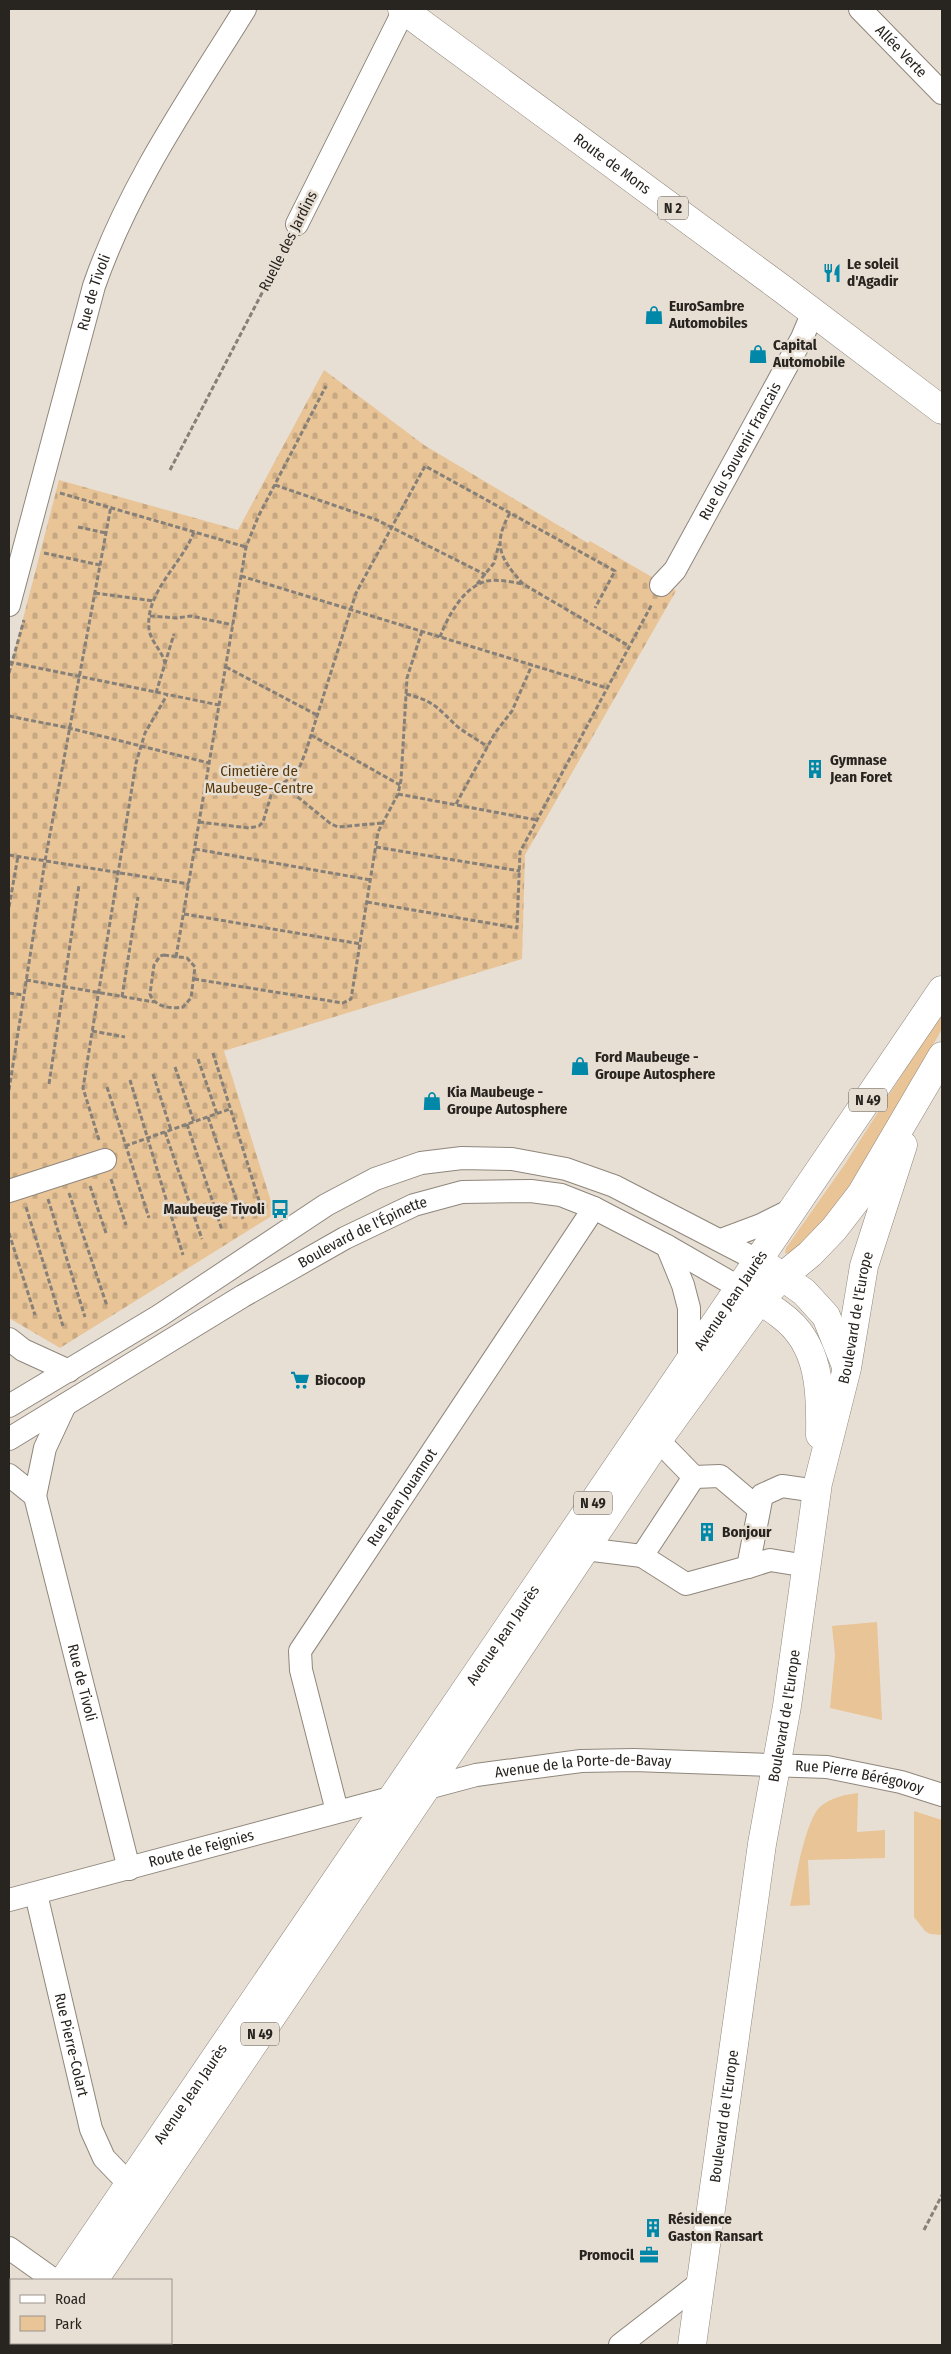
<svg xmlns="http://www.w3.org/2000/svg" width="951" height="2354" font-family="'Fira Sans Condensed',sans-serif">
	<defs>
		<pattern id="cemetery-stones" width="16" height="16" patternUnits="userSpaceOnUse" patternTransform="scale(1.25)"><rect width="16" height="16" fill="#e8c497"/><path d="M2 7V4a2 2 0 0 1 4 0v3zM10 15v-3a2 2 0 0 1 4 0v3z" fill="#c7a882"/></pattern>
	</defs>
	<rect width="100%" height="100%" fill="#e8dfd4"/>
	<!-- green -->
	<path fill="#e8c497" d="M938,1018H942V1029L867,1162L836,1210L791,1254L785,1253L786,1248L845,1164Z
		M877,1622L882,1720L830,1708L835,1655L832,1626Z
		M858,1793L857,1832L885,1830V1858L808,1860L810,1905L790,1906C795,1883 805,1819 821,1806C832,1797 845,1795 858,1793Z
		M914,1811L942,1820V1935L930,1934L925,1931L914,1917Z"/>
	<!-- cemetery -->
	<path fill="url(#cemetery-stones)" d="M324,370L424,445L588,543L590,541L676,591L525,855L522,959L224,1051L275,1214L60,1348L9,1318V673L59,480L238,530Z"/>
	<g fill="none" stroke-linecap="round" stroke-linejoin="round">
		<!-- minor casing -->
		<g stroke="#8f867c" stroke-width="24">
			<g id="minor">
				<path id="s1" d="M860,9L942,93"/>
				<path d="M297,224L404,10"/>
				<path id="s2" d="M661,585L675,570L802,338L813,312"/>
				<path id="s3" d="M9,605L94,286C129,185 190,98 245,9"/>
				<path d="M9,1191L105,1160"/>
				<path d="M721,1240L761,1225L793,1209"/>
				<path d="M667,1246L683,1285L689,1308V1361"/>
				<path d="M9,1339L23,1350L69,1371"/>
				<path id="s4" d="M65,1405L45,1448L35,1496L129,1869"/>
				<path d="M9,1406L159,1316L326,1205L375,1179L421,1163L462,1158L512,1159L566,1169L614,1186L759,1261"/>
				<path id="s5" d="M9,1439L243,1296L345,1238L414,1205L462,1192L531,1191L561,1195L594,1208L667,1246L740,1288"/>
				<path d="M9,1475L35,1496"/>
				<path d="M694,1477L720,1476L759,1509"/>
				<path d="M585,1549L642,1556L694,1477L658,1440"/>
				<path d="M642,1556L686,1584L748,1567"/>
				<path d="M807,1566L770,1560L748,1567L762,1495L782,1486L817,1491"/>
				<path id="s6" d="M337,1811L301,1670L300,1651L594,1208"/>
				<path id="s7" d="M36,1894L91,2129L104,2158L130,2185"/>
				<path id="s8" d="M9,1900L476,1775L581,1761L634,1760L827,1767L901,1782L942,1795"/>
				<path d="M9,2248L54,2280"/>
				<path d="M123,2343L124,2345"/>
				<path d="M620,2345L701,2282"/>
			</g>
		</g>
		<!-- major casing -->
		<g stroke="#8f867c" stroke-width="29">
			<g id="major">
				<path id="s9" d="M402,9L781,288L942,410"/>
				<path d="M767,1266L804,1292L826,1316L846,1366"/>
				<path d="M744,1290C756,1299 770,1306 782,1316C820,1344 821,1392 820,1435"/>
				<path id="s10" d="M64,2280L942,990"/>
				<path d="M94,2280L426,1788L658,1440L759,1301L783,1276L810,1254L834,1229L861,1194L942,1056"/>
				<path d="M20,2345L22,2343"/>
				<path d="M49,2345L51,2343"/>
				<path id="s11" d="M692,2345L762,1844L787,1706L818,1483L847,1368L864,1266L903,1145"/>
			</g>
		</g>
		<!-- path -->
		<path stroke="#868078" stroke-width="3" stroke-dasharray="5 2.5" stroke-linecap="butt" d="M170,470L288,243
			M275,485L377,520L486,575
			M60,493L246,547
			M510,513C492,545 500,558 523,584L629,646
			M78,527L106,533
			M44,553L100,565
			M241,576L607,688
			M477,584L494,563L499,544
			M95,593L154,601
			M150,616L177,618L191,616L233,625
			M440,637C448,616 463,587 487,581C498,579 512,582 523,584
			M9,662L219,705
			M165,664C163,651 151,643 149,629C145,592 182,564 194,532
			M226,667L317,715
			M9,673L24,620
			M156,693L174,634
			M406,694C435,701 437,708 458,727C467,734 478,740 488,747
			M9,716L69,728L209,763
			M311,735L400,785
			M398,794L537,820
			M456,804L495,733L512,711L532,665
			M199,822L249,828L259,826L263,822L272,792L296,773
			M382,823L338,827L331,824L294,794L293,784L306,751L356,593L425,466L615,571L595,608
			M376,847L520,871
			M195,849L371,880
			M9,855L189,884
			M367,902L517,928L520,852L652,604
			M9,907L18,856
			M184,914L361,944
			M164,955L187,958L195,967L191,998L183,1007C171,1009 154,1007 150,994L154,965L160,956Z
			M176,957L246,547L258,517L326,386
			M194,979L343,1003L351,999L378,832L398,794L401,780L407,678L422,631
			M26,980L154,1002
			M9,993L24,995
			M122,997L138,897
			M92,1031L125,1037
			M213,1053L262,1210
			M198,1059L217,1114
			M175,1067L194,1122
			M153,1074L171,1130
			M130,1080L183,1255
			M49,1084L79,885
			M107,1087L149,1218
			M9,1090L45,861L111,506
			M208,1117L243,1219
			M187,1124L222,1230
			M165,1132L202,1239
			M99,1140L83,1088L136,763L145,733L167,695
			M125,1146L230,1109
			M111,1179L126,1225
			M90,1186L106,1233
			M69,1193L107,1306
			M48,1199L85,1317
			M26,1207L63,1326
			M9,1233L35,1315
			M924,2230L942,2195"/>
		<!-- minor -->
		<use href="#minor" stroke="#fff" stroke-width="22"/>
		<!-- major -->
		<use href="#major" stroke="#fff" stroke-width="28"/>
	</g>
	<!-- icons -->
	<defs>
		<g id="restaurant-bare" transform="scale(1.5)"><path d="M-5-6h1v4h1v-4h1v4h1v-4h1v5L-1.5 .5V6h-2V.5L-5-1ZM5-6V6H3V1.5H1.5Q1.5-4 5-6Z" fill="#0188a9" stroke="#e8dfd4" stroke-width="2.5" paint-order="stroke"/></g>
		<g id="shop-bare" transform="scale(1.5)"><path d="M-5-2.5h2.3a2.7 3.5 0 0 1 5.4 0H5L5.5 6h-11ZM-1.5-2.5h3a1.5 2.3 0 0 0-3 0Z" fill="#0188a9" stroke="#e8dfd4" stroke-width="2.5" paint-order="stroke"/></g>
		<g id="building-bare" transform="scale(1.5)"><path d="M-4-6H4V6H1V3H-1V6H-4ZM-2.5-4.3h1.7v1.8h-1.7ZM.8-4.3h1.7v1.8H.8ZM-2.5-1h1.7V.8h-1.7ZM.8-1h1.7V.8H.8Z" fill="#0188a9" stroke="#e8dfd4" stroke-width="2.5" paint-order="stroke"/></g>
		<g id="bus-bare" transform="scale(1.5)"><path d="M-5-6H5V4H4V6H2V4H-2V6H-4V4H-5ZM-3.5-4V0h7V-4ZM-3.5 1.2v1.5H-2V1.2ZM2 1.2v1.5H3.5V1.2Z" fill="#0188a9" stroke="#e8dfd4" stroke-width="2.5" paint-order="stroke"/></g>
		<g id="supermarket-bare" transform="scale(1.5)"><path d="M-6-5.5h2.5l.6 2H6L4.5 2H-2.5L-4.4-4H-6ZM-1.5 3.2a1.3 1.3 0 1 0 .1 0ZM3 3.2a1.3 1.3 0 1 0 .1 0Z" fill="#0188a9" stroke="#e8dfd4" stroke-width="2.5" paint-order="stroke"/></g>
		<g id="office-bare" transform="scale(1.5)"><path d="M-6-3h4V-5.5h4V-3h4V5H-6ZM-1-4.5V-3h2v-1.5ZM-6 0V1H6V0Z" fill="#0188a9" stroke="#e8dfd4" stroke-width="2.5" paint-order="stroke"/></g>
	</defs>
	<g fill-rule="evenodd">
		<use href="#restaurant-bare" x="832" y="273"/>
		<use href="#shop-bare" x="654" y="315"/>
		<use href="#shop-bare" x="758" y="354"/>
		<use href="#building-bare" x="815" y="769"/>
		<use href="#shop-bare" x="580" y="1066"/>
		<use href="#shop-bare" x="432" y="1101"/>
		<use href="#bus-bare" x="280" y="1209"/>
		<use href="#supermarket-bare" x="300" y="1380"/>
		<use href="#building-bare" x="707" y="1532"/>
		<use href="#building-bare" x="653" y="2228"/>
		<use href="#office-bare" x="649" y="2255"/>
	</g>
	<g text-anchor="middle" stroke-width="5" stroke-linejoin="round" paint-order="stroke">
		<!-- shield labels -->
		<g fill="#e8dfd4" stroke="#625c56" stroke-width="1">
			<rect x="658" y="196.5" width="30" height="23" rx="4"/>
			<rect x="849" y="1088.5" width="38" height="23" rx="4"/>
			<rect x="574" y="1491.5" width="38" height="23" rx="4"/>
			<rect x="241" y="2022.5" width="38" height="23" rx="4"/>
		</g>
		<g font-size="14" font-weight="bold" fill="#282420">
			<text x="673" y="213">N 2</text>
			<text x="868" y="1105">N 49</text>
			<text x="593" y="1508">N 49</text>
			<text x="260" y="2039">N 49</text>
		</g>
		<!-- street labels -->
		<g font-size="15" fill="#282420" stroke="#e8dfd4">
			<text dy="5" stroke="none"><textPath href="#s1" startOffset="59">Allée Verte</textPath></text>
			<text dy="5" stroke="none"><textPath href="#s9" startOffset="261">Route de Mons</textPath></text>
			<text transform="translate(288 241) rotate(-63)" y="5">Ruelle des Jardins</text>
			<text dy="5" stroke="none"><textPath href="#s3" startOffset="324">Rue de Tivoli</textPath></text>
			<text dy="5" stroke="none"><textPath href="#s2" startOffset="156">Rue du Souvenir Francais</textPath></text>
			<text dy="5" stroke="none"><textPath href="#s5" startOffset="410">Boulevard de l'Épinette</textPath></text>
			<text dy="5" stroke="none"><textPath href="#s10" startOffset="1185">Avenue Jean Jaurès</textPath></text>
			<text dy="5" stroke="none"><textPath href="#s11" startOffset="1041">Boulevard de l'Europe</textPath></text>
			<text dy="5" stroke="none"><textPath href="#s6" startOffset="349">Rue Jean Jouannot</textPath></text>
			<text dy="5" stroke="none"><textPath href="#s10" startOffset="780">Avenue Jean Jaurès</textPath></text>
			<text dy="5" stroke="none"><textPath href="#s4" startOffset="289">Rue de Tivoli</textPath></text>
			<text dy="5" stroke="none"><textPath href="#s11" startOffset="636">Boulevard de l'Europe</textPath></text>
			<text dy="5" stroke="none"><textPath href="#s8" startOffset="591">Avenue de la Porte-de-Bavay</textPath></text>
			<text dy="5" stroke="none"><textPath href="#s8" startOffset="869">Rue Pierre Bérégovoy</textPath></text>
			<text dy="5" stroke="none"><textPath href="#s8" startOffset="199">Route de Feignies</textPath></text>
			<text dy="5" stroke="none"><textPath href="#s7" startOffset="155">Rue Pierre-Colart</textPath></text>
			<text dy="5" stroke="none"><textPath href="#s10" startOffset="225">Avenue Jean Jaurès</textPath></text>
			<text dy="5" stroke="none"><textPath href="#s11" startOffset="231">Boulevard de l'Europe</textPath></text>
		</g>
		<!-- poi labels -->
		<g font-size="15" font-weight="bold" fill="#282420" stroke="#e8dfd4" text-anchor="start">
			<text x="847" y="269">Le soleil<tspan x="847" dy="17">d'Agadir</tspan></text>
			<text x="669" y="311">EuroSambre<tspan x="669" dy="17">Automobiles</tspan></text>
			<text x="773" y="350">Capital<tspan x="773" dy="17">Automobile</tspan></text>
			<text x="830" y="765">Gymnase<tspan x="830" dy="17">Jean Foret</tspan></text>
			<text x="595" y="1062">Ford Maubeuge -<tspan x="595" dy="17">Groupe Autosphere</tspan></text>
			<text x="447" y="1097">Kia Maubeuge -<tspan x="447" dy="17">Groupe Autosphere</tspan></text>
			<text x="265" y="1214" text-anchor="end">Maubeuge Tivoli</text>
			<text x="315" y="1385">Biocoop</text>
			<text x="722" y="1537">Bonjour</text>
			<text x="668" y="2224">Résidence<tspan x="668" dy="17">Gaston Ransart</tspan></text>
			<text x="634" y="2260" text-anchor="end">Promocil</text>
		</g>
		<!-- park labels -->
		<g font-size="15" fill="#593909" stroke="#e8dfd4">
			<text x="259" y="776">Cimetière de<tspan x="259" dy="17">Maubeuge-Centre</tspan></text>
		</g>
	</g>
	<!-- border -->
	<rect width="951" height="2354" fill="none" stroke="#282420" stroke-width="20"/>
	<!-- legend -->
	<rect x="10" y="2279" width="162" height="65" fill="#e8dfd4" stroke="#9b948c"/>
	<rect x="20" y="2295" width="25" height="8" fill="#ffffff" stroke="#9b948c"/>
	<text x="55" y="2304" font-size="15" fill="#282420">Road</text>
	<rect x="20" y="2316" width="25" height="15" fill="#e8c497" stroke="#9b948c"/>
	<text x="55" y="2329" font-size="15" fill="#282420">Park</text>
</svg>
